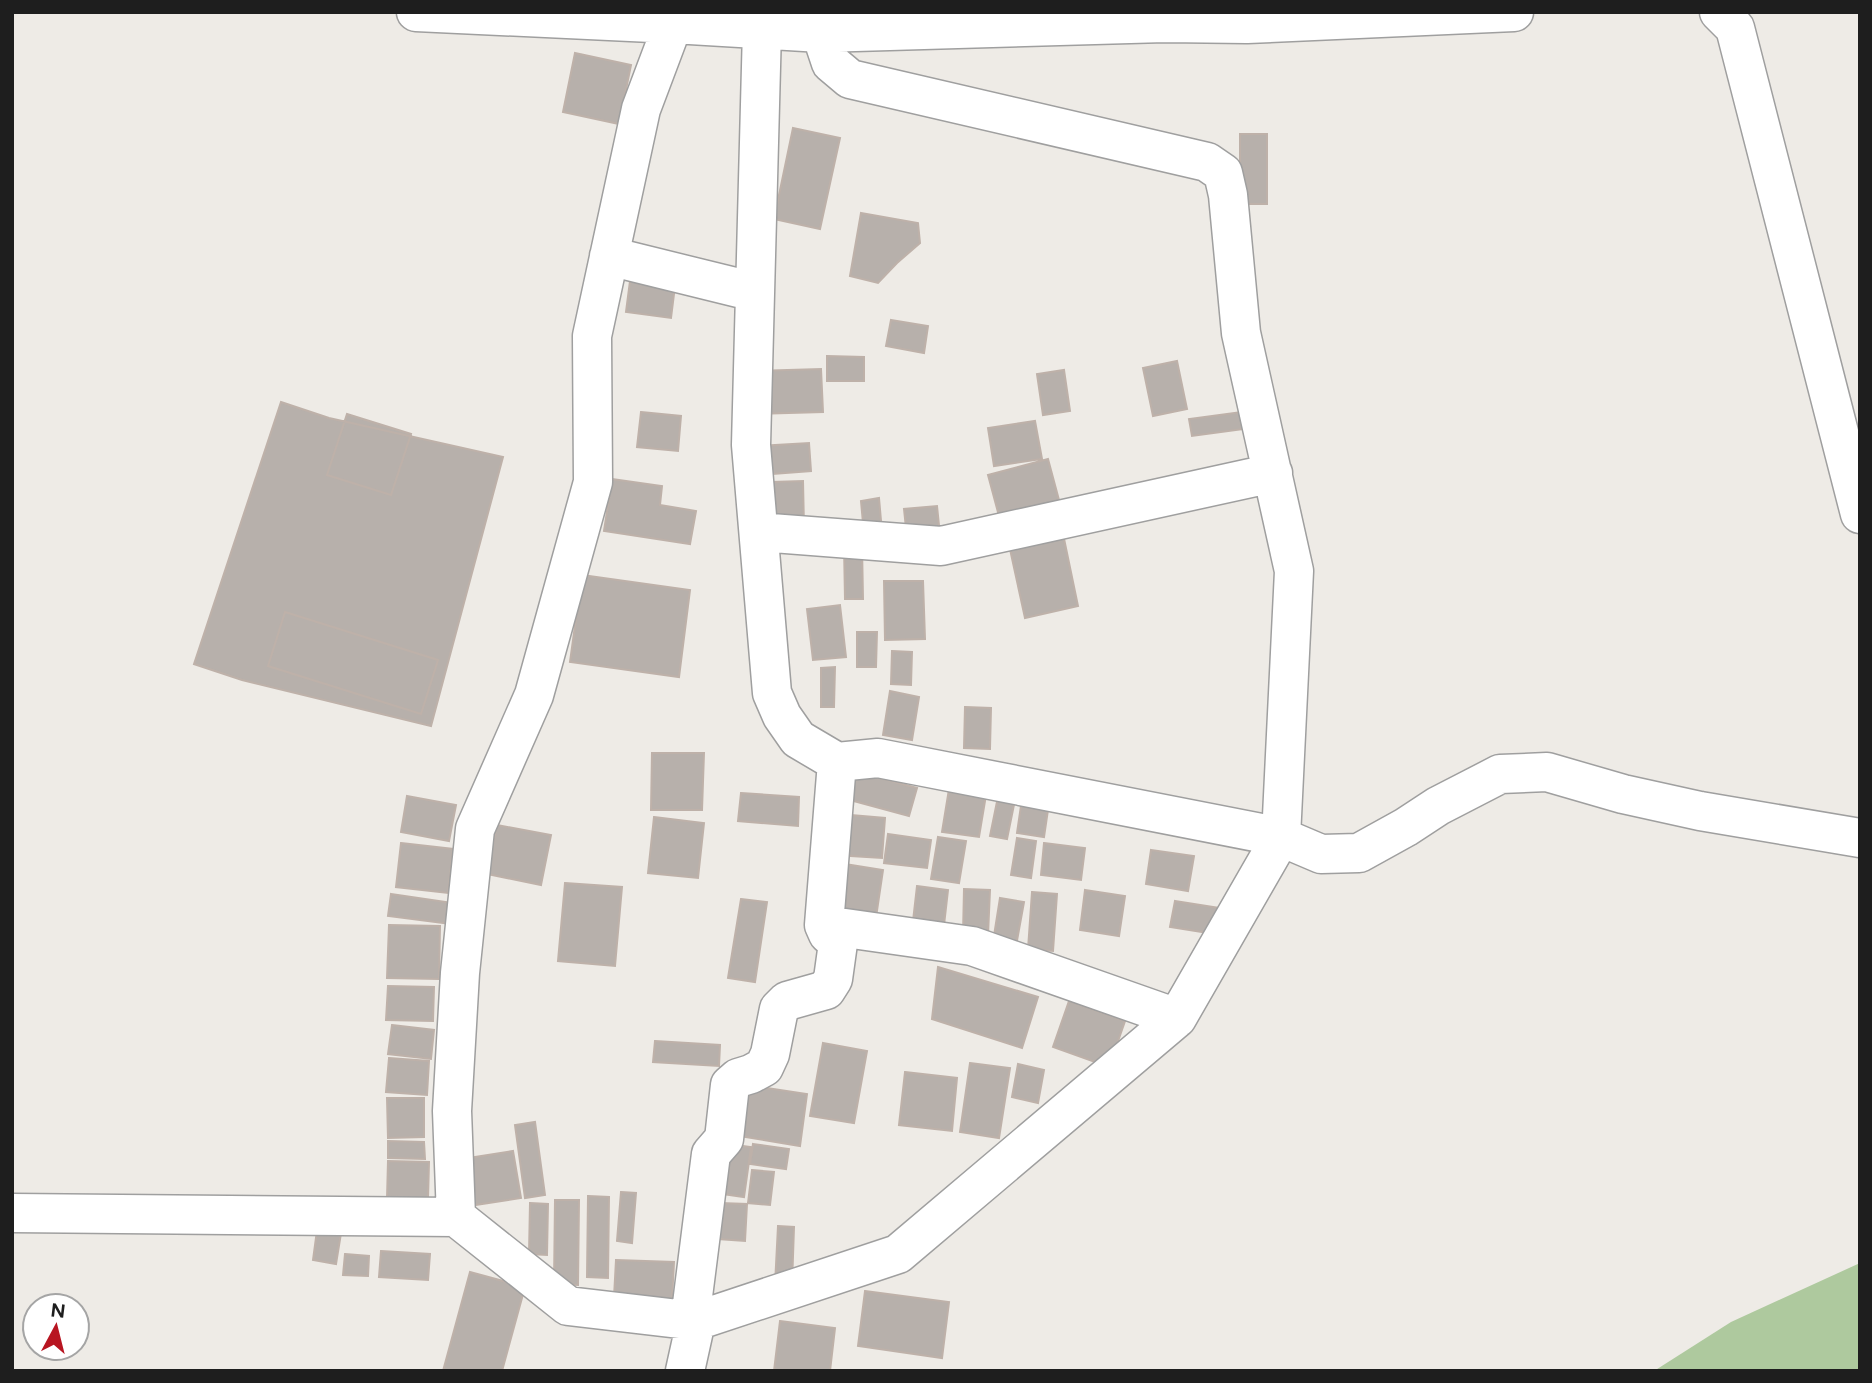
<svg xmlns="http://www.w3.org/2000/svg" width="1872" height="1383" font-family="Figtree,sans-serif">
	<rect width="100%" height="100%" fill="#eeebe6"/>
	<!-- forest -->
	<path fill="#aec99e" d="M1860,1263V1371H1654L1731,1322Z"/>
	<!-- building -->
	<path fill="#b7b0ab" stroke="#beb1a9" stroke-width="2" d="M575,53L631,65L619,124L563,112Z
		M793,128L840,138L820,229L774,219Z
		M1240,134H1267V204H1240Z
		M861,213L918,223L920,243L897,263L878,283L850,276Z
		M630,281L675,286L671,318L626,312Z
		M891,320L928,326L924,353L886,346Z
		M827,356L864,357V381H827Z
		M1177,361L1187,409L1153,416L1143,368Z
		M821,369L823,412L756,414L755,371Z
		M1064,370L1070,411L1043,415L1037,374Z
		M281,402L329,418L503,457L431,726L242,680L194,664Z
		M641,412L681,416L678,451L637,447Z
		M1241,412L1244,429L1192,436L1189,419Z
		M347,414L411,434L391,495L327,475Z
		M1035,421L1042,459L994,466L988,428Z
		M809,443L811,471L760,475L758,446Z
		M1048,459L1059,500L999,516L988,475Z
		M612,479L662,486L660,505L696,511L690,544L604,531Z
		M803,481L804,527H773L772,482Z
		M879,498L882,532L864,534L861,501Z
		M937,506L940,535L907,538L904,509Z
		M1062,529L1078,606L1025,618L1008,540Z
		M844,546H862L863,599H845Z
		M582,575L690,590L679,677L570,662Z
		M884,581H923L925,639L885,640Z
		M840,605L846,657L813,660L807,609Z
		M285,612L438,660L421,714L268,666Z
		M857,632H877L876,667H857Z
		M892,651L912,652L911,685L891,684Z
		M835,667L834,707H821V668Z
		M890,691L919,697L912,740L883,735Z
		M965,707L991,708L990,749L964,748Z
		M652,753H704L702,810H651Z
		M858,772L917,788L909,816L850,800Z
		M951,777L988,783L979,837L942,832Z
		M1000,787L1017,790L1007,839L990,836Z
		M1023,792L1050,796L1044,837L1017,833Z
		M741,793L799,797L798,826L738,821Z
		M407,796L456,805L449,841L401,832Z
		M839,814L885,818L882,858L835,855Z
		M654,817L704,823L698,878L648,873Z
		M497,825L551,835L541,885L487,874Z
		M888,834L931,840L927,868L884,863Z
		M938,837L966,841L959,883L931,879Z
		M1017,838L1036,841L1031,878L1011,875Z
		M401,843L453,849L448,893L396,887Z
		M1044,843L1085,848L1081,880L1041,875Z
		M1151,850L1194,856L1188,891L1146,884Z
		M845,864L883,870L875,924L836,918Z
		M565,883L622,887L615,966L558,961Z
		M917,886L948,890L943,934L912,930Z
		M964,889L990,890L988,935L963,934Z
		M1085,890L1125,896L1119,936L1080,930Z
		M1032,892L1057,894L1053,951L1028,949Z
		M391,894L453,903L450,924L388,916Z
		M1000,898L1024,902L1016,946L993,942Z
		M741,899L767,902L755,982L728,978Z
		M1175,901L1220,908L1215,934L1170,927Z
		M389,925L440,926L439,979L387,978Z
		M938,967L1038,997L1022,1048L932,1019Z
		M388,986L434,987L433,1021L386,1020Z
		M1069,1001L1125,1021L1109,1067L1053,1047Z
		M392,1025L434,1030L431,1059L388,1054Z
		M655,1041L720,1045L719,1066L653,1062Z
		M823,1043L867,1051L854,1123L810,1116Z
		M389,1058L429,1061L427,1095L386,1092Z
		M970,1063L1010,1068L999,1138L960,1132Z
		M1018,1064L1044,1070L1038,1103L1012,1097Z
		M905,1072L957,1078L952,1131L899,1125Z
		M746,1085L807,1094L800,1146L739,1136Z
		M387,1098H424V1137L388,1138Z
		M535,1122L545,1195L525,1198L515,1125Z
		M388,1141L424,1142L425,1159L388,1158Z
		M721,1143L751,1147L744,1197L715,1193Z
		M753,1144L789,1149L786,1169L750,1164Z
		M513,1151L521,1198L475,1205L468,1158Z
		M388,1161L429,1162L428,1199H387Z
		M752,1170L774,1172L770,1205L748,1203Z
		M621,1192L636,1193L632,1243L617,1241Z
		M588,1196L609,1197L608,1278L587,1277Z
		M555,1200H579L578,1285L554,1284Z
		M530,1203L548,1204L547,1255L529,1254Z
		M720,1203L747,1204L745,1241L718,1239Z
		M318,1223L342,1227L336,1264L313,1260Z
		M778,1226L794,1227L792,1285H775Z
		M381,1251L430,1254L428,1280L379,1277Z
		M345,1254L369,1256L368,1276L343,1275Z
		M616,1260L674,1262L672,1300L614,1297Z
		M470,1272L525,1287L502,1371H443Z
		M865,1291L949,1302L942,1358L858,1346Z
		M780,1321L835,1328L830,1371H774Z"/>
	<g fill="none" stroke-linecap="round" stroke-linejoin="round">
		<!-- minor casing -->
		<g stroke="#9f9f9f" stroke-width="41">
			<path id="minor" d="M416,12L673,24
				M1719,12L1735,28L1860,514
				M762,29L751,445L772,693L782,716L798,739L837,762L878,758L1281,837L1321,854L1359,853L1406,827L1438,806L1500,774L1547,772L1623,794L1700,811L1860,838
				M609,256L755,292
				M759,532L941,546L1273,473
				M837,762L824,925L972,946L1177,1018
				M12,1213L456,1217
				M690,1320L711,1154L724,1139L730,1085L738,1078L751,1074L764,1067L770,1054L779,1009L787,1001L826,990L833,979L838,943L828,934L824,925
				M696,1321L898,1254L1177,1018L1281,837L1294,571L1241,333L1228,195L1223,173L1207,162L850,79L831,63L821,33
				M685,1371L696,1321L568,1306L456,1217L452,1111L460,973L475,829L534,695L593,482L592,336L641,109L673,24L821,33L1165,23L1247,24L1514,12"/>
		</g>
		<!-- minor -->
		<use href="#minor" stroke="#fff" stroke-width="38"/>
	</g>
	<!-- border -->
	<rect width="1872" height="1383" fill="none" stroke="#1e1e1e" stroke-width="28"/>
	<!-- north arrow -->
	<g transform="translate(56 1327) rotate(7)"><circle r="33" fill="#ffffff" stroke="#a5a5a5" stroke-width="2"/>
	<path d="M0-5L12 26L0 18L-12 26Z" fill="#b81521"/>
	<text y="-10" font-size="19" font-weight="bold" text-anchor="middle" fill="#1e1e1e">N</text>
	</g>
</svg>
